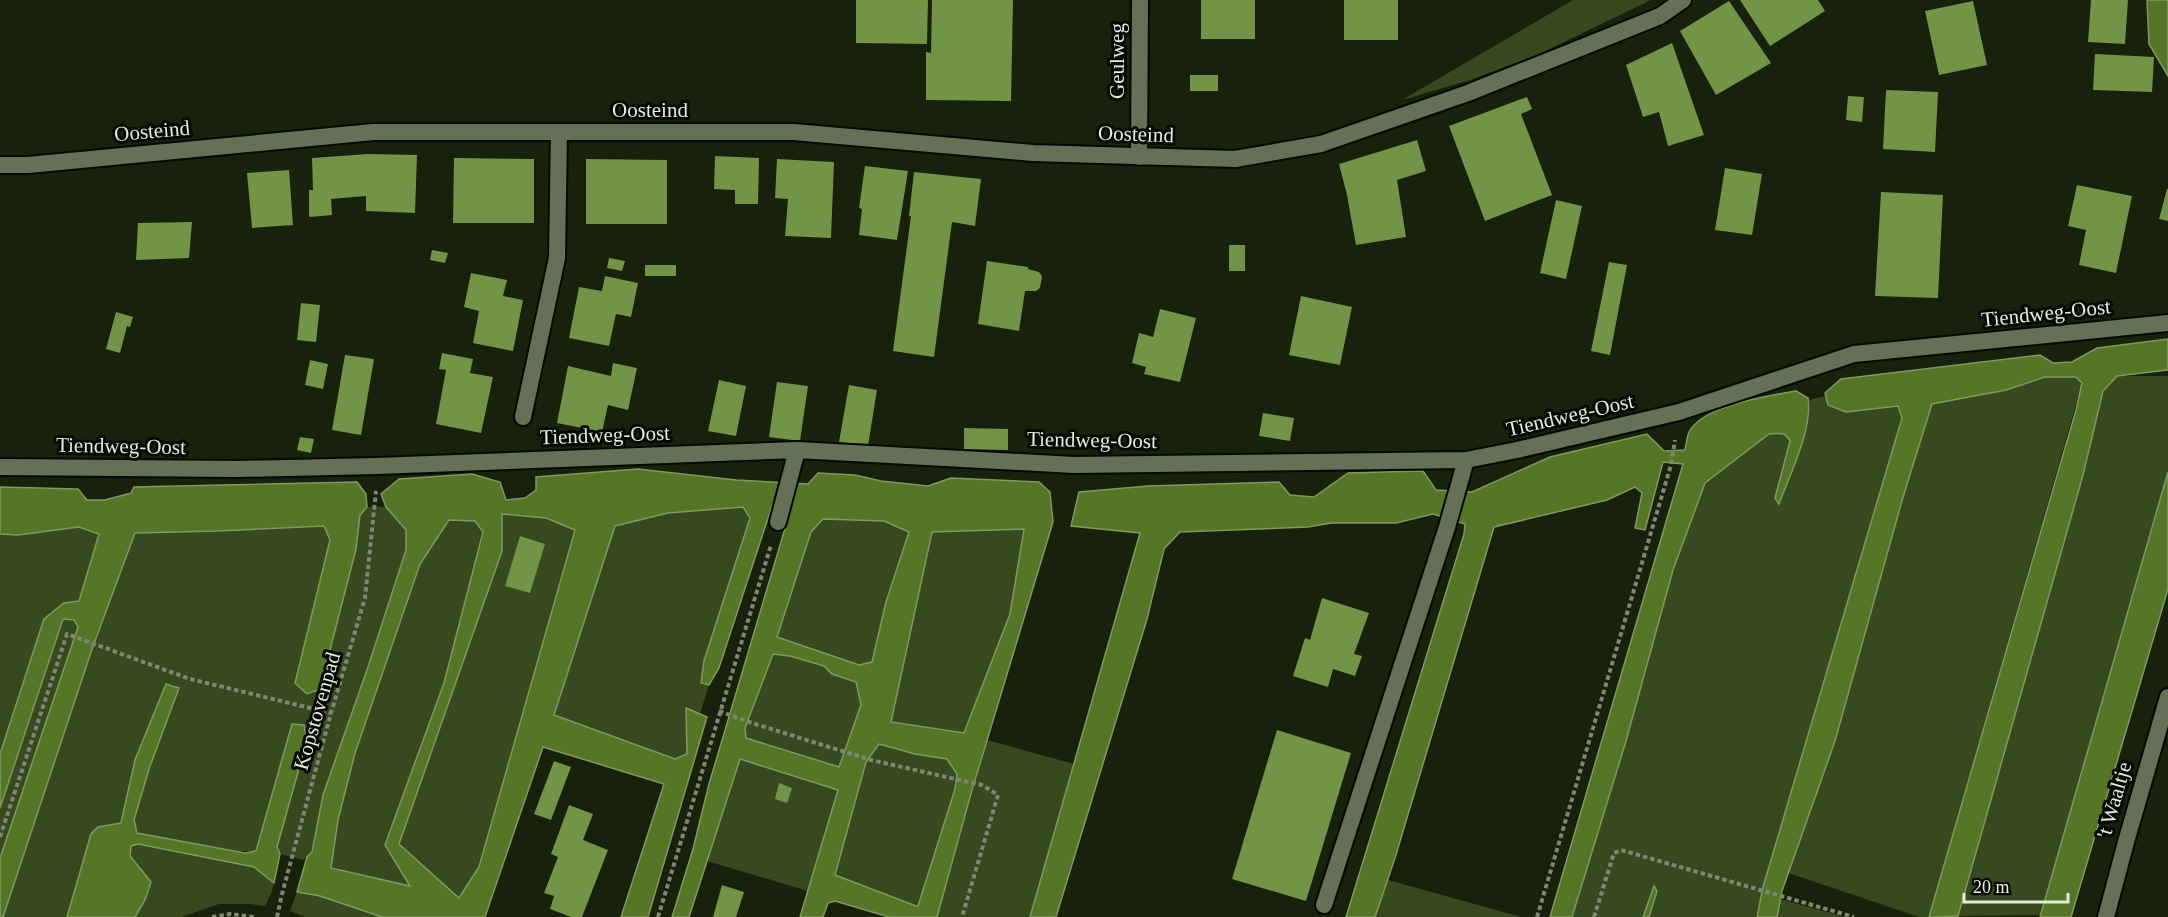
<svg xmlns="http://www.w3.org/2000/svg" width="2168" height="917" font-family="Georgia,serif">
	<rect width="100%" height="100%" fill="#17210b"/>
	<!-- green -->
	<path fill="#37491f" d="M1573,0H1651L1537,55L1470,80L1402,100Z
		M2117,376H2168V472L2041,915L1958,916L2083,475L2103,391Z
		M2045,377H2076L2082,383L1929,917H1919L1788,873L1835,741L1903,497L1933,403L2006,390Z
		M1826,396L1828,405L1846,412L1898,406L1902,418L1763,887L1756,917H1649L1657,891L1654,886L1643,917H1572L1626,741L1673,570L1705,483L1769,434C1779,433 1785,432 1790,441L1775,498L1779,504C1790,475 1813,430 1809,400Z
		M367,507H386L406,530V550L368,667L323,795L312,852L303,860L280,854L277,847L307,740L292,724L256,851H238L137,833L134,820L149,769L179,688L172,684L135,760L121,823L98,827L91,834L67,917H3L92,649L135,533L218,531L324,525L330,540L295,683L320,689L356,549L360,514Z
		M743,507L750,518L704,661L701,682L709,685L700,714L686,708L687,754L675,759L553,716L615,526L668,513Z
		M87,512L100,534L79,601L64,603L44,619L0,754V534L18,535Z
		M501,514L546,518L576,530L479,867L459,898L399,844L502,551Z
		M823,519L884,521L909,532L886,602L872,662L859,665L777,637L811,532Z
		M449,520L475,521L483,532L444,683L385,845L411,886L331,868L338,820L355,753L420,564Z
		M1024,529L1010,614L964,733L891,722L932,532Z
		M63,619L74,620L78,627L0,858V808Z
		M772,654L790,656L824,666L832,674L856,682L861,705L839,767L746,738L745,729Z
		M987,740L1074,764L1030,917H937Z
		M879,744L915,754L947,759L957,774L955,789L918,906L916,907L834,875L866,762Z
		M740,759L839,790L808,891L707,861Z
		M138,844L254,867L274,883L272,891L265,906L251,904H219L182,917H135L145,900L130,856L131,846Z
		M1388,880L1521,917H1375Z
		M297,892L320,896L382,917H305L290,911Z
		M1780,899L1845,917H1777Z"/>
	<!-- water -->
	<path fill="#557527" stroke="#80995e" stroke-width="1.5" fill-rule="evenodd" d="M2147,0H2168V76L2149,44Z
		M2168,339V370L2117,376L2103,391L2083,475L1958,916L1929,917L2076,410L2082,383L2076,377H2045L2006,390L1932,404L1903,497L1835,741L1782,891L1777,917H1757L1763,887L1902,418L1898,406L1846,412L1828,405L1825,393L1841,379L2040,355L2053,363L2072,362L2097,348Z
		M1796,391L1808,398C1813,429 1790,474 1779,504L1775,498L1790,441C1785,432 1779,433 1769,434L1705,483L1673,570L1626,741L1572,917H1550L1683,464L1663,462L1645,530L1635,528L1642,493L1635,487L1607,500L1494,527L1395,858L1375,917H1346L1464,534L1465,524L1433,514L1396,523H1331L1308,527L1180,532L1164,549L1147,619L1056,917H1030L1140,533L1071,526L1079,492L1148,486L1279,482L1290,495L1314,497L1348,473L1423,471L1436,490L1472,492L1550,457L1647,434L1664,451L1685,450C1686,445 1687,437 1689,432C1703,405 1769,396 1796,391Z
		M638,469L736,480L808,484L818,473L855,475L881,481L928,486L951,478L1039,482L1050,492L1053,522L972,790L937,917H889L835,901L828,903L823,917H800L838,790L740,759L689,917H672L693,849L709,784L789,515L772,506L719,668L709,685L701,683L704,661L750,518L743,507L668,513L615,526L554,715L675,759L687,754L686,708L707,717L648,917H621L664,784L543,747L485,917H382L320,896L297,892L307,857L312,852L323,795L368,667L406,550V530L386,507L381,494L399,479L472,474L500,482L506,500L525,498L536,490V477ZM502,514L546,518L575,530L479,867L459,898L399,844L502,551ZM823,519L884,521L909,532L886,602L872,662L859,665L777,637L811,532ZM449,520L475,521L483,532L444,683L385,845L410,886L331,868L338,820L355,753L420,564ZM1024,529L1010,614L964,733L891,722L932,532ZM773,654L790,656L824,666L832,674L856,682L861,705L839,767L746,738L745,728ZM879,744L915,754L947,759L957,774L955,789L918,906H916L835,875L866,762Z
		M2168,472V589L2071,917H2040Z
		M357,482L366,494L367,507L360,515L356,549L320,689L307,694L295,683L330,540L324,526L218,531L135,533L92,649L3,917H0V858L78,627L74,620L63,619L0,808V754L44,619L64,603L79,601L99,534L79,527L18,535L0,534V487L78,489L87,500H105L131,493L134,487Z
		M166,684L179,688L149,769L134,820L137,833L245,853L256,851L292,724L304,725L307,740L277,847L280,854L274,883L254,867L138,844L131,846L130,856L151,882L145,900L135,917H67L91,834L98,827L121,823L135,760Z
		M1654,886L1657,891L1649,917H1643Z"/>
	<!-- building -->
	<path fill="#729447" d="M856,0H928L927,44L856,43Z
		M932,0H1013L1011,101L926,100V52L931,53Z
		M1201,0H1255V39H1201Z
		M1344,0H1398V40H1344Z
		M1740,0H1818L1825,11L1770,46Z
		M2091,0H2128L2125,44L2088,42Z
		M1729,1L1771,63L1716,95L1680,31Z
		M1973,1L1987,65L1939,75L1925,11Z
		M1672,43L1704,135L1668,146L1659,112L1643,117L1626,65Z
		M2095,54L2154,57L2152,92L2093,90Z
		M1190,75H1218V91H1190Z
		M1886,90L1938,92L1935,152L1883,149Z
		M1848,96L1864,97L1862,122L1846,120Z
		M1527,97L1532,109L1521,114L1552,195L1485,221L1449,126Z
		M1417,140L1426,171L1397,180L1406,237L1356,245L1347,195L1339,164Z
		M368,154L417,155L415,213L366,211V196L331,199L332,215L309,217V190H313L312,158Z
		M715,156L759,158L758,204H735V190L714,189Z
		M454,158L534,159V223H453Z
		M586,159L667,160V224H586Z
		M777,159L834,162L831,238L785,236L788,199L775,198Z
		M865,166L908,171L897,240L859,235L862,209L859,208Z
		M1725,168L1762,174L1752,235L1715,230Z
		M289,170L293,225L252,228L247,173Z
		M914,172L981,179L975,226L952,222L934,357L893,351L911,216H909Z
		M2077,185L2132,196L2116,273L2079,265L2086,230L2068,226Z
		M2167,189H2168V221L2159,219Z
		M1881,192L1943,195L1938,298L1875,296Z
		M1556,200L1582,206L1566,279L1540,273Z
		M192,222L189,258L136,260L138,223Z
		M1229,245H1245V271H1229Z
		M432,250L448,253L445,263L430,260Z
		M609,258L625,261L622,271L607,268Z
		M987,261L1028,267V269L1039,272L1042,276L1040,288L1036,291H1025L1019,331L978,324Z
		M1609,262L1627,265L1610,355L1591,351Z
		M645,265H676V276H645Z
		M471,273L507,280L503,296L523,300L513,351L473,343L479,311L464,307Z
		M605,276L638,283L631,317L616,314L609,346L569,338L579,287L602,291Z
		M1301,296L1352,307L1340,365L1289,355Z
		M301,303L320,305L316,342L297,340Z
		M1160,309L1196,318L1180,382L1144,374L1146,367L1132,363L1139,333L1153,337Z
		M116,312L133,317L130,327L127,326L120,353L106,349Z
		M442,353L473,359L470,373L493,377L481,433L436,424L446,370L439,369Z
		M345,355L374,359L361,435L332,430Z
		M310,360L328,364L323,389L305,385Z
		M613,363L637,368L628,410L608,405L602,432L557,423L568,366L611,376Z
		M719,380L746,386L736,436L708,431Z
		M777,382L808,386L800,441L769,437Z
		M849,385L877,390L868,446L839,442Z
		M1263,413L1294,418L1290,441L1259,436Z
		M964,428L1008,429V450L964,449Z
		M300,437L314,439L311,453L297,450Z
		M520,536L545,544L530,593L505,586Z
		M1322,598L1369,613L1354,654L1362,656L1355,676L1333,669L1328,687L1293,676L1305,638L1310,640Z
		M1277,730L1351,753L1306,901L1232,879Z
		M554,761L571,767L551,820L534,814Z
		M779,783L792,788L787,803L775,799Z
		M569,805L593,814L583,840L608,850L582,917H571L550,909L554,896L544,893L558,857L551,854Z
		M722,885L744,892L736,917H713Z"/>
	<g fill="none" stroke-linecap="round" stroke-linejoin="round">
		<!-- service casing -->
		<g stroke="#040a00" stroke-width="20">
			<path id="service" d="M523,417L557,258L559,132
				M1324,905L1447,527L1466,460"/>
		</g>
		<!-- minor casing -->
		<g stroke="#040a00" stroke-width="20">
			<path id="minor" d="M1139,157L1140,0
				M0,165H28L373,132H794L1033,153L1235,159L1321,144L1468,93L1660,16L1683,0
				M0,467L238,469L377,466L797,450L1074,465L1466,460L1517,450L1679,412L1854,354L2168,323
				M778,522L797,450
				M2106,917L2126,842L2168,697"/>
		</g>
		<!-- path -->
		<path stroke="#7e8674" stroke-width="4" stroke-dasharray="4.5 3" stroke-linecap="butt" d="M719,711L752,723L871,760L982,785L998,795L962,917
			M0,837L67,634L190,679L331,713
			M212,917L230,914L254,917
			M277,917L282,894L331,713L365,598L376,491
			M658,917L771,545
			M1537,917L1671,465L1675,440
			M1594,917L1614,853L1621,850L1854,917"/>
		<!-- service -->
		<use href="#service" stroke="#657157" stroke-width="16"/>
		<!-- minor -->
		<use href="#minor" stroke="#657157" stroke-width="16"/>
	</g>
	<g text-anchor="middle" stroke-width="6" stroke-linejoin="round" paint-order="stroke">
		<!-- street labels -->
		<g font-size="21" fill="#e5ecdd" stroke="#060903">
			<text transform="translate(1117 61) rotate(-90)" y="7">Geulweg</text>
			<text x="650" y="117">Oosteind</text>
			<text transform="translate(152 131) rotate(-5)" y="7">Oosteind</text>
			<text transform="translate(1136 134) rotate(2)" y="7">Oosteind</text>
			<text transform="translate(2046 313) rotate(-6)" y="7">Tiendweg-Oost</text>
			<text transform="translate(1570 415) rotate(-13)" y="7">Tiendweg-Oost</text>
			<text transform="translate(605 435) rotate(-2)" y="7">Tiendweg-Oost</text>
			<text transform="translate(1092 440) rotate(1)" y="7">Tiendweg-Oost</text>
			<text transform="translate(121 446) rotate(1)" y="7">Tiendweg-Oost</text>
			<text transform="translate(317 711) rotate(-74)" y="7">Kopstovenpad</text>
			<text transform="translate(2114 800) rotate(-74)" y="7">'t Waaltje</text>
		</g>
	</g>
	<!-- scale -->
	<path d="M1964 893v9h104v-9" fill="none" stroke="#e5ecdd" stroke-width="3"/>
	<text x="1973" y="893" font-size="18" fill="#e5ecdd" stroke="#060903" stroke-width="4.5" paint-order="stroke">20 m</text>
</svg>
